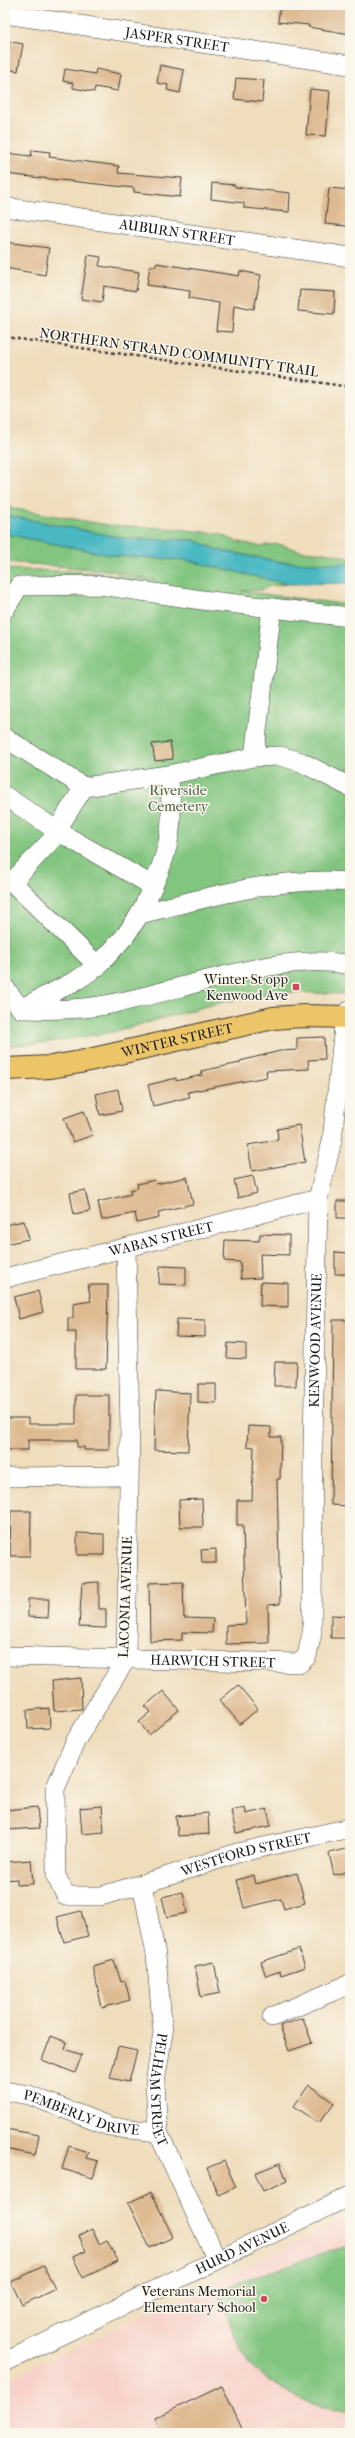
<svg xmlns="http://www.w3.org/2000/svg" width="355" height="2438" font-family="'IM FELL French Canon',serif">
	<rect width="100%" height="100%" fill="#fbf7ec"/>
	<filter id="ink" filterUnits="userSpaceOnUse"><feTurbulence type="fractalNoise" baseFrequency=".025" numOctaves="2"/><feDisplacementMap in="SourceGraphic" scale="8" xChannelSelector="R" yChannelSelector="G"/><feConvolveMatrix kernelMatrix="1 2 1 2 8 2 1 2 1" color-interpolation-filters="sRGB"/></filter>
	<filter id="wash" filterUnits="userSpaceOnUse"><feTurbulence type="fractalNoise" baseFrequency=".012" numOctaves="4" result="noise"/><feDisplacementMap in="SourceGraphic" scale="16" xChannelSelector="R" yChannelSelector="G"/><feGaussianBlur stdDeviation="0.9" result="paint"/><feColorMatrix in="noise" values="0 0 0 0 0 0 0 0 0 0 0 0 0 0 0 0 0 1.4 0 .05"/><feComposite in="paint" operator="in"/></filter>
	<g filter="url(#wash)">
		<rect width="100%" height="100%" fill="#efddbc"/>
		<!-- built -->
		<path fill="#f7d1c9" d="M350,2217V2433H5V2381Z"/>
		<!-- green -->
		<path fill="#81c57f" stroke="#4e704e" d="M5,507L108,525L180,529L220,534L235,541L258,546L278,544L301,551L331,553L350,558V564L281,562L218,550L193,540L128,539L5,515Z
			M5,534L117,556L186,560L287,584L270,586L261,590L240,591L350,605V994L277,992L218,1003L113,1032L43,1043L5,1046V569L86,572L155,580L106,570L5,562Z
			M350,2246V2410C343,2410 335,2410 329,2409C304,2403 262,2382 248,2361C234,2340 227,2314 218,2290L329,2251Z"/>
		<!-- water -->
		<path fill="#49b8c2" stroke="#326a6f" d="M5,515L128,539L193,540L218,550L281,562L350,564V583L287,584L186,560L117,556L5,534Z"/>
		<g id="blocks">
			<!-- building -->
			<path fill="#deba91" d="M311,5H350V34L308,27L309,25L278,22L280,6L310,10Z
				M5,41L23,44L18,71L5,69Z
				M160,65L184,70L180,93L167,90L168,85L157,83Z
				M65,69L95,74L96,69L121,74L118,91L95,87L94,92L73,88V83L63,81Z
				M236,78L264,80L262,102L234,99Z
				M310,89L330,91L326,136L306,135Z
				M32,150L50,152L49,157L119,166L118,173L182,178L180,197L134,192V188L5,174V153L31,156Z
				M212,183L235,185V187L290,193L289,212L244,208V203L211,199Z
				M329,188L350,190L347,226L325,224Z
				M5,242L49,248L45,275L5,268Z
				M88,255L101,257L99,266L139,272L136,291L104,286L102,302L81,299Z
				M156,263L239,276L240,271L261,275L254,309L234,305L232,332L216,331L219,303L189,298L190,291L147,285L150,266H156Z
				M300,290L335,292L334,314L298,311Z
				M170,742L173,759L155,761L152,744Z
				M324,1037L325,1059L308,1060L309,1069L266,1071L267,1077L188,1092L190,1097L153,1106L148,1085L176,1078V1081L202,1075L201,1071L240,1063V1061L280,1051L297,1050V1038Z
				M118,1089L122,1111L100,1115L96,1094Z
				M84,1111L93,1135L73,1142L64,1118Z
				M299,1125L305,1162L252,1171L248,1145L278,1140L277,1129Z
				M253,1176L257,1193L238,1198L234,1180Z
				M187,1177L193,1204L158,1212L159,1218L137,1223L135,1213L102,1220L98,1202L131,1194L130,1190L138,1188L137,1184L155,1180L156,1184Z
				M85,1190L90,1211L74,1214L70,1193Z
				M337,1201H350V1218H337Z
				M24,1221L29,1239L5,1244V1225Z
				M260,1234L289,1235V1255L260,1254L261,1278L241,1279L240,1262L224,1261L225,1240L259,1241Z
				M335,1252L350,1253V1274H335Z
				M160,1266L186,1267V1285L159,1284Z
				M261,1282L288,1283V1307L260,1306Z
				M88,1285H108L106,1369H76V1332H68V1318H73V1304L91,1301Z
				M38,1291L43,1312L19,1319L14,1297Z
				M177,1319L205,1320V1337L176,1336Z
				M333,1320H350V1506L331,1505Z
				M228,1343L246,1344V1359L227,1358Z
				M275,1362H297L296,1386H274Z
				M198,1384H216V1403L198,1402Z
				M156,1391L190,1393L188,1451L154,1450Z
				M76,1395H109V1450H84V1447H77V1440H28V1450H7V1418H28V1424H76Z
				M248,1426L271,1427V1437H281L280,1479H277L280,1604L268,1605L269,1643L226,1644V1625L246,1624L243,1525H237V1500H252L254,1447L247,1446Z
				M202,1499L203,1527H180L179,1500Z
				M11,1511H31L30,1556H10Z
				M77,1533L104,1534V1555H77Z
				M216,1549V1563H202L201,1550Z
				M99,1582V1609H106V1628L79,1627L82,1583Z
				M183,1582L184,1618L213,1619L212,1633L182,1632V1640L150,1641L149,1583Z
				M28,1599H49L48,1618L28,1617Z
				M331,1615L350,1616V1638H331Z
				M81,1678L82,1709L54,1711L52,1681Z
				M238,1685L258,1709L240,1724L220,1700Z
				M163,1691L179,1710L149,1735L139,1722L151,1712L145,1706Z
				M49,1708L50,1728L28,1729L27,1710Z
				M102,1806L104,1832L82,1834L80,1808Z
				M37,1807L39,1828L5,1830V1810Z
				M245,1807L246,1814L267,1809L271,1826L236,1833L231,1810Z
				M208,1813L209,1834L178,1836L176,1816Z
				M350,1848V1871L334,1875L329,1853Z
				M31,1860L33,1884L17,1885V1879L5,1880V1862Z
				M297,1873L305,1903L284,1909L281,1899L244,1908L237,1880L254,1875L256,1884Z
				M183,1892L187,1913L167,1917L162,1897Z
				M81,1911L88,1936L64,1942L57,1917Z
				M299,1949L305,1967L281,1975L280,1971L266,1976L261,1962Z
				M114,1960L121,1982L125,1981L130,2000L102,2008L93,1966Z
				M214,1962L220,1993L201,1997L195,1966Z
				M303,2018L312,2043L289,2051L280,2026Z
				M51,2036L67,2042L65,2049L82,2055L75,2073L42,2060Z
				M118,2047L137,2051L129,2082L110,2078Z
				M309,2085L334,2103L319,2123L294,2106Z
				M6,2129L39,2135L35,2155L5,2149Z
				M69,2146L88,2152L86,2158L98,2161L93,2178L62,2169Z
				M224,2161L236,2187L218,2195L207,2168Z
				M280,2163L287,2181L263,2191L255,2173Z
				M151,2192L173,2237L150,2248L128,2203Z
				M92,2229L99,2244L107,2240L118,2261L83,2278L73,2257L86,2251L79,2236Z
				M44,2266L55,2289L22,2305L11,2282Z
				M222,2386L244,2433H162L155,2418Z"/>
		</g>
	</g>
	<g filter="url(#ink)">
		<use href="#blocks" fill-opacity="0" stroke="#3c3934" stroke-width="1"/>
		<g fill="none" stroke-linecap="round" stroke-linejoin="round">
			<!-- minor casing -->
			<g stroke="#3c3934" stroke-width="20">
				<g id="minor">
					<path id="s1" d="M5,14L350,65"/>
					<path id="s2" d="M5,207L350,257"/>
					<path d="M5,609L19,586L100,585L202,600L350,617"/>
					<path d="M5,738L84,787L168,775L254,757L280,756L301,762L350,787"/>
					<path d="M254,757L272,608"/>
					<path d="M84,787L63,820L59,832L153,886L140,914C209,897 278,876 350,882"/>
					<path d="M5,796L59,832L12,882L98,966L77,980L22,1008"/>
					<path d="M153,886C171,847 175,817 168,775"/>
					<path d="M98,966L125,936L140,914"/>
					<path d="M5,988L21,1009C54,1010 87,1010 120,1002C186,989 285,950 350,965"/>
					<path id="s3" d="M126,1249L130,1429L126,1659L76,1740L55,1789L56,1876L66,1896H101L165,1877L237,1853L350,1828"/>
					<path id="s4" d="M5,1278L318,1199"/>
					<path d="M5,1477L128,1476"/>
					<path id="s5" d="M5,1656L300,1663L307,1656L312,1633L313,1443L318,1199L332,1141L345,1016L350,1010"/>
					<path id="s6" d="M142,1884L156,1955L163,2033L155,2083L158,2132L217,2260"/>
					<path d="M272,2017L350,1984"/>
					<path id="s7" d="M5,2091L29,2095L111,2127L158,2132"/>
					<path id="s8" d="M5,2362L350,2196"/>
				</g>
			</g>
			<!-- major casing -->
			<g stroke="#3c3934" stroke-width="24">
				<g id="major">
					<path id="s9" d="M5,1069L51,1067L80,1062L273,1018L303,1016L350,1017"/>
				</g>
			</g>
			<!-- path -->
			<path stroke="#3c3934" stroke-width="2.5" stroke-dasharray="3 3" stroke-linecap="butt" d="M5,337L350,387"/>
			<!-- minor -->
			<use href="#minor" stroke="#fff" stroke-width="19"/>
			<!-- major -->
			<use href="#major" stroke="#ecc569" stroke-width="22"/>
		</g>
	</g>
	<!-- markers -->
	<g fill="#d1495b" stroke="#fbf7ec" stroke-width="1.5">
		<rect x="292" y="983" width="8" height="8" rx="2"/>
		<circle cx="264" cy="2299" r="4"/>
	</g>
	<g text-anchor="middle" stroke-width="3" stroke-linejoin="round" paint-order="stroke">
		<!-- street labels -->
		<g font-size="14" fill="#1c1c1c" stroke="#fbf7ec">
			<text dy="5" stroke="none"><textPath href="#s1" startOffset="174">JASPER STREET</textPath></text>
			<text dy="5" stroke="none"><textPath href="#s2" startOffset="174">AUBURN STREET</textPath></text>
			<text transform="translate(179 352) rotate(8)" y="5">NORTHERN STRAND COMMUNITY TRAIL</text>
			<text dy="5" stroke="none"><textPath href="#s9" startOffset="175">WINTER STREET</textPath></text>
			<text dy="5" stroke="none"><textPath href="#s4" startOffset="161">WABAN STREET</textPath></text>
			<text dy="5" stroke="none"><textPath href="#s5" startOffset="621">KENWOOD AVENUE</textPath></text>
			<text transform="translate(125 1597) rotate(-88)" y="5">LACONIA AVENUE</text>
			<text dy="5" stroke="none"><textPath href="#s5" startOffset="208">HARWICH STREET</textPath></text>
			<text dy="5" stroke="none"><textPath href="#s3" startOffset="854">WESTFORD STREET</textPath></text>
			<text dy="5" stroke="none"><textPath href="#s6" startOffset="208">PELHAM STREET</textPath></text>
			<text dy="5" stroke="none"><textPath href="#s7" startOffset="80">PEMBERLY DRIVE</textPath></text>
			<text dy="5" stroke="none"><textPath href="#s8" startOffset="263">HURD AVENUE</textPath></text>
		</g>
		<!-- park labels -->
		<g font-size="14" fill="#446044" stroke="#fbf7ec">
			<text x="178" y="795">Riverside<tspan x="178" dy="16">Cemetery</tspan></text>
		</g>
		<!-- poi labels -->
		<g font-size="14" fill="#1c1c1c" stroke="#fbf7ec" text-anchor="end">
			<text x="288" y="984">Winter St opp<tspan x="288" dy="16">Kenwood Ave</tspan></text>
			<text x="256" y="2296">Veterans Memorial<tspan x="256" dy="16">Elementary School</tspan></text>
		</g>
	</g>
	<!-- margin -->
	<rect width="355" height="2438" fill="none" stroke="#fbf7ec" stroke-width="20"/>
</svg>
